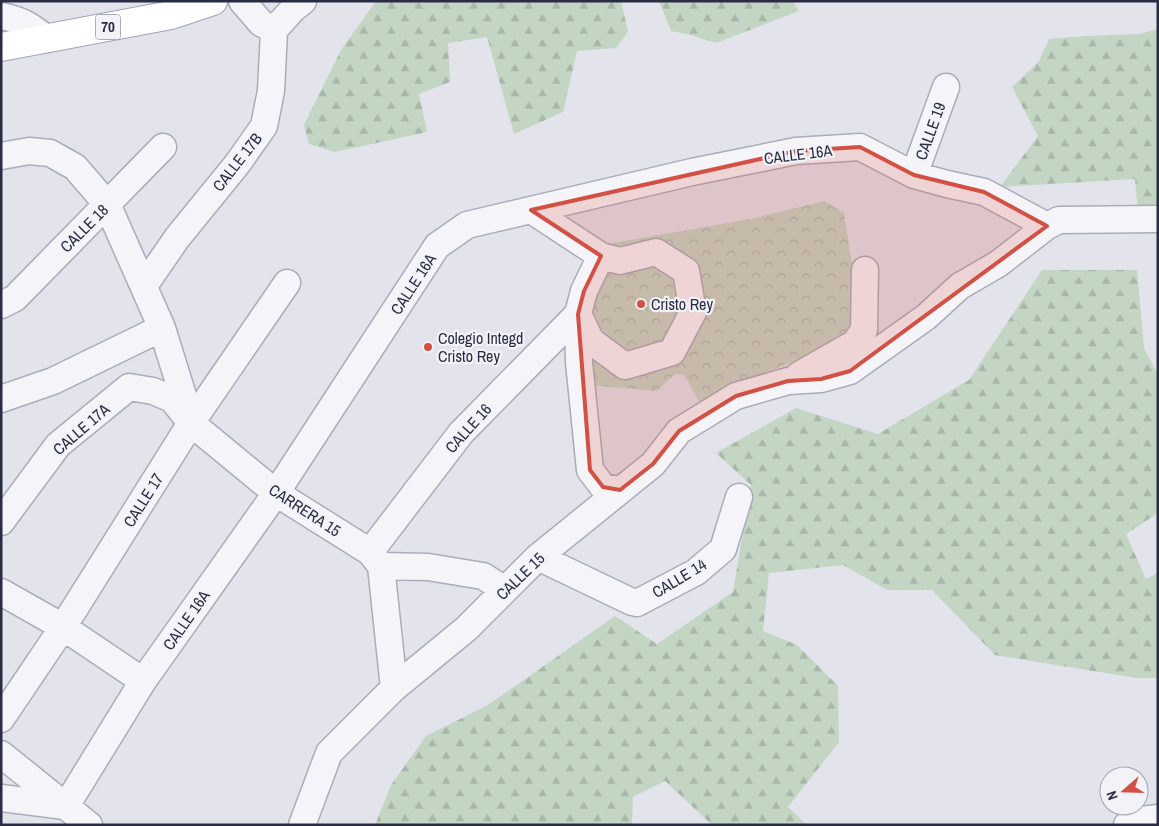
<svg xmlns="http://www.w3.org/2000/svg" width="1159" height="826" font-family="'Archivo Narrow',sans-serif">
	<defs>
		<pattern id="forest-firs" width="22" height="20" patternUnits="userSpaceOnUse" patternTransform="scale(1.25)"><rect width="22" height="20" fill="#c3d5c3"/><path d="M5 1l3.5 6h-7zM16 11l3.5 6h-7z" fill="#a8b7a9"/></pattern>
		<pattern id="park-crowns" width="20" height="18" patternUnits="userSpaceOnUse" patternTransform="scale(1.25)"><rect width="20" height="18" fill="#c3d5c3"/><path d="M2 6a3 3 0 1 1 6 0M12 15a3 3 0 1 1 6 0" fill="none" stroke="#a8b7a9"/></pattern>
	</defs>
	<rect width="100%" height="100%" fill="#e2e3eb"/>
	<!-- forest -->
	<path fill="url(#forest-firs)" d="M376,1H621L628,32L616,48L577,51L563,112L514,134L487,37L448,43L450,82L419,94L427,132L335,152L309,144L304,125L341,50Z
		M659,1H793L799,11L716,43L687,34L671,31Z
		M1158,29V211L1138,212L1135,179L1000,187L1038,136L1012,87L1039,61L1049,39L1086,36L1139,34Z
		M1042,270H1137L1144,348L1158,375V513L1126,534L1146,579L1158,573V678H1137L995,655L932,590H887L843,565L769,573L763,631L797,645L838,686L839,742L788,807L807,825H712L665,781L633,797L632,825H375L391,785L426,736L488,705L615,616L657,644L733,592L751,485L716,453L796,408L878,434L969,380Z"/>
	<!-- park -->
	<path fill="url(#park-crowns)" d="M825,201L844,213L851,258L857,292L852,324L835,345L734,385L701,405L684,375L675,374L657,391L590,385L592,298L608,244L750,219Z"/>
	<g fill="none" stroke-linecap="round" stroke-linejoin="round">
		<!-- minor casing -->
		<g stroke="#aaacb9" stroke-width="29">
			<path id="minor" d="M242,1L261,23L274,30
				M1,16C22,20 31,26 47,39
				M274,30L293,9L303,1
				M1,156L29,151L50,153L75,167L107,204L162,328L189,415
				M914,175L946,87
				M531,210L601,256L620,261L656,252L686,271L693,312L672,352L625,366L591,341L578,314
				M601,256L584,291L578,314L579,362L590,470L603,487L620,490
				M144,286L177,238L238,163L264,126L271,91L274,30
				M1,305L15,298L163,147
				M799,375L855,343L864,330L865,270
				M1,399L53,381L162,328
				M1,522L58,445L129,387L153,391L172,399L191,423L276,493L370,552L381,566L394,688
				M370,552L461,433L578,314
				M538,557L632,602L637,603L696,572L723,549L739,497
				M381,566L428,567L483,576L505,590
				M1,592L63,627L143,681
				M1,719L63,627L191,423L287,283
				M1,754L89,825
				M1,798L65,806
				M66,806L143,681L276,493L437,246L467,225L692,172L796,151L860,147L914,175L947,184L984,192L1047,226
				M302,825L329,753L394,688L466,629L538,557L653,464L679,431L736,396L788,381L821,379L850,371L926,317L960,286L998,264L1047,226L1059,220L1158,219
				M1127,825L1133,821L1158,818"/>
		</g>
		<!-- major casing -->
		<g stroke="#a1a4b7" stroke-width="30">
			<path id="major" d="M1,47L171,15L213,1"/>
		</g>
		<!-- minor -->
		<use href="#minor" stroke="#f5f5f9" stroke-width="26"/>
		<!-- major -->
		<use href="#major" stroke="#fff" stroke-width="28"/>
	</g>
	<!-- marked area -->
	<path fill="#d25144" fill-opacity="0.2" stroke="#d25144" stroke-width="4" stroke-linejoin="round" d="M860,147L914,175L984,192L1047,226L850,371L821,379L788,381L736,396L679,431L653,464L620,490L603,487L590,470L578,314L584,291L601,256L531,210L796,151Z"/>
	<!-- markers -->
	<g fill="#d25144" stroke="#f2f3f8" stroke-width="2">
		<circle cx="641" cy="304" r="5"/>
		<circle cx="428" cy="347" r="5"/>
	</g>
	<g text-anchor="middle" stroke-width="4.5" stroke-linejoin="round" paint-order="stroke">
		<!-- shield labels -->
		<rect fill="#f2f3f8" stroke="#656879" stroke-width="1" x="95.5" y="14.5" width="25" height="25" rx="4"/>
		<g font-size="15" font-weight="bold" fill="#292c43">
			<text x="108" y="32">70</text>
		</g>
		<!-- street labels -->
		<g font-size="16" fill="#292c43" stroke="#f2f3f8">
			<text transform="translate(930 131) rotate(-70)" y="6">CALLE 19</text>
			<text transform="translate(798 154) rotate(-7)" y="6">CALLE 16A</text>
			<text transform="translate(237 162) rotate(-52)" y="6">CALLE 17B</text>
			<text transform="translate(84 228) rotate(-45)" y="6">CALLE 18</text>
			<text transform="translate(413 284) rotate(-57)" y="6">CALLE 16A</text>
			<text transform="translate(468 428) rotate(-48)" y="6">CALLE 16</text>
			<text transform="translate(81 429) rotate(-41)" y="6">CALLE 17A</text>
			<text transform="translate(143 500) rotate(-58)" y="6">CALLE 17</text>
			<text transform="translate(305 510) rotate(33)" y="6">CARRERA 15</text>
			<text transform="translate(520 576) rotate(-44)" y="6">CALLE 15</text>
			<text transform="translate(679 578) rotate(-31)" y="6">CALLE 14</text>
			<text transform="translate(186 620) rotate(-55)" y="6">CALLE 16A</text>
		</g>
		<!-- poi labels -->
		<g font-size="16" fill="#292c43" stroke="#f2f3f8" text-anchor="start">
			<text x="651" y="310">Cristo Rey</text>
			<text x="438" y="344">Colegio Integd<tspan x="438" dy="18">Cristo Rey</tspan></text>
		</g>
	</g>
	<!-- border -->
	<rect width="1159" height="826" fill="none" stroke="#292c43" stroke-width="5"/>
	<!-- north arrow -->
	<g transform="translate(1124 791) rotate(250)"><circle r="24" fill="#f2f3f8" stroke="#a2a3b0"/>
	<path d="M0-4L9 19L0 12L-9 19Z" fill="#d25144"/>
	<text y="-8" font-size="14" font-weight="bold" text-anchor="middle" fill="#292c43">N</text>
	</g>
</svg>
